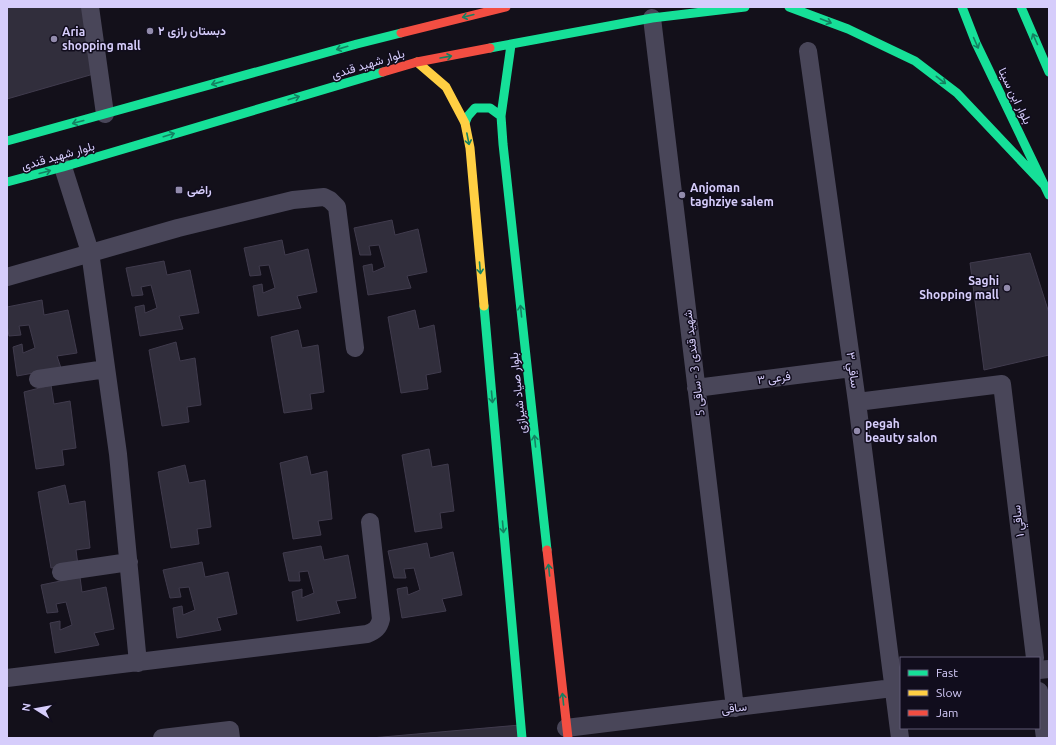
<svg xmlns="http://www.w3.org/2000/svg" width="1056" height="745" font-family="Ubuntu,Vazirmatn,sans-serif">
	<rect width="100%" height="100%" fill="#13101a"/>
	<!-- building -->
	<path fill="#312e3c" stroke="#403b4d" d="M7,7H97L104,71L7,99Z
		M392,220L395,235L418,229L427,272L407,276L411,288L368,295L363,266L372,264L373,272L385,267L379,245L369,246L371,255H360L354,228Z
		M282,240L285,255L308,249L317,292L297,296L301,308L258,316L253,286L262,284L263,293L275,288L269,265L259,266L261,275L250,276L244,248Z
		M1030,253L1049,313V355L984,370L970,263Z
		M164,261L167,275L190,270L199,313L179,316L183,329L140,336L135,307L144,305L145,313L157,308L151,285L141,287L143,295L132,296L126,268Z
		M42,300L44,315L68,310L77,353L57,356L61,368L17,376L13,347L22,344L23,353L35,348L29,325L19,326L21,335L9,336L7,325V307Z
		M415,310L419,329L434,325L441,372L426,375L428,389L401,393L388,317Z
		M298,330L302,348L318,345L324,392L310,394L312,409L284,413L271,337Z
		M176,342L180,361L195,358L201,405L187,407L189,422L162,426L149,350Z
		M51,385L54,404L70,401L76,448L62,450L64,465L36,469L24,392Z
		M429,449L432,467L448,464L454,511L440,513L442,528L415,532L402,455Z
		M307,456L311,475L327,471L332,519L318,521L321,535L293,539L280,463Z
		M185,465L189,483L205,480L211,527L197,529L199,544L171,548L158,472Z
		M65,485L69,504L85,501L90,548L76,550L78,565L51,568L38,492Z
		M427,543L430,558L453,552L462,595L442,599L446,611L402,618L397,589L407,587L408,595L420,590L414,568L404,569L406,578H394L388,551Z
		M321,546L324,560L348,555L356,598L336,601L340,613L297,621L292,592L302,589V598L314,593L308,571L299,572L300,581H289L283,553Z
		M202,562L205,577L228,572L237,614L217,618L221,630L177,638L173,608L182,606L183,615L195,610L189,587L179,588L181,597L170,598L163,570Z
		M80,577L82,592L106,587L114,629L94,633L99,645L55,653L50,623L60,621V630L72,625L66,602L56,604L58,612L47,613L41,585Z
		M520,725L522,738H371Z"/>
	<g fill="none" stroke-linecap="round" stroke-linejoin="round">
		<!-- street -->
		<path stroke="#494659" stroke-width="18" d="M90,7L105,114
			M652,18L735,708
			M808,51L857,402L900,738
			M63,167L90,252L118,454L138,663
			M7,277L178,228L293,200L324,197L330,200L337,207L355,348
			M38,379L106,369
			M696,388L852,368
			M857,402L1002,384L1035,658
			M61,572L129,562
			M1039,670L1049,669
			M7,678L367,634C375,631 379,628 381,619L370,522
			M1039,691L1045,738
			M566,728L901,687
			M162,738L230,730L231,738"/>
		<!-- fast -->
		<path stroke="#16e098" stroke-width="9" d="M789,7L848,29L915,61L957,93L1044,185
			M962,7L976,43L1049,195
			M1021,7L1049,72
			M511,45L501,116L503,144L547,550
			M490,48L652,18L745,7
			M465,123L468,116L475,108H490L501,116
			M7,141L357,44L401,33
			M7,182L63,167L383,72
			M484,306L522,738"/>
		<!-- slow -->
		<path stroke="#ffcf43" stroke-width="9" d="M417,62L446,87L465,123L470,148L484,306"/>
		<!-- jam -->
		<path stroke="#f24e42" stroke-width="9" d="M401,33L506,7
			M383,72L417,62L490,48
			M547,550L568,738"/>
	</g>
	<!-- one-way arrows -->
	<defs><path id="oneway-shaft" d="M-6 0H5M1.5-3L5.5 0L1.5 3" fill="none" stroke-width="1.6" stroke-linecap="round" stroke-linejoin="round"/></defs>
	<g stroke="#148161">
		<use href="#oneway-shaft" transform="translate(468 16) rotate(166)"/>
		<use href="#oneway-shaft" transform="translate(826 21) rotate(21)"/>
		<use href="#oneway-shaft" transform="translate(1035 39) rotate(-114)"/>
		<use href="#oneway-shaft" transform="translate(976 43) rotate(66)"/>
		<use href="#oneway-shaft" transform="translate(342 48) rotate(164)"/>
		<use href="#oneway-shaft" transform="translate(446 57) rotate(-10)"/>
		<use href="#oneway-shaft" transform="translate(941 80) rotate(38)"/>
		<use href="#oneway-shaft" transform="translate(217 83) rotate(164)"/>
		<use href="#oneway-shaft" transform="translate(294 98) rotate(-17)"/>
		<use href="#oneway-shaft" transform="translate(78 122) rotate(165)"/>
		<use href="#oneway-shaft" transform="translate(169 135) rotate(-17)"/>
		<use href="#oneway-shaft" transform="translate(468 139) rotate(79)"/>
		<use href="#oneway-shaft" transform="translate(45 172) rotate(-15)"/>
		<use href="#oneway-shaft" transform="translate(480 268) rotate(85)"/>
		<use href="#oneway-shaft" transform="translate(521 311) rotate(-96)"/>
		<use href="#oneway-shaft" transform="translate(492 397) rotate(85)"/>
		<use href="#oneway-shaft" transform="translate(535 441) rotate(-96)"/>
		<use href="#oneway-shaft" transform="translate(503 527) rotate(85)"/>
		<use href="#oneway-shaft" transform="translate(549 570) rotate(-96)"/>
		<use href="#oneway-shaft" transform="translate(563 699) rotate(-96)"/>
	</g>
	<!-- markers -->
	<g fill="#928bac" stroke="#110d1d" stroke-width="1.5">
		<circle cx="150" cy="31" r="4"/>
		<circle cx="54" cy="39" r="4"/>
		<rect x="175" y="186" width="8" height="8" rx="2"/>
		<circle cx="682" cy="195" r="4"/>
		<circle cx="1007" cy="288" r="4"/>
		<circle cx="857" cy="431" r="4"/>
	</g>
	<g text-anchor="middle" stroke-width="3" stroke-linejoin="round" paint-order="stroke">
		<!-- poi labels -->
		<g font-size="12" font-weight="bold" fill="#d6cdfb" stroke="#110d1d" text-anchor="start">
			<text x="158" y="35">دبستان رازی ۲</text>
			<text x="62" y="36">Aria<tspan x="62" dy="14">shopping mall</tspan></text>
			<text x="690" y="192">Anjoman<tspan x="690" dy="14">taghziye salem</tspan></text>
			<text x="187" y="194">راضی</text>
			<text x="999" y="285" text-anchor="end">Saghi<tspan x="999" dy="14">Shopping mall</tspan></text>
			<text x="865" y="428">pegah<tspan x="865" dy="14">beauty salon</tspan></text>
		</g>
		<!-- street labels -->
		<g font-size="12" fill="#d6cdfb" stroke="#110d1d">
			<text transform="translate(368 64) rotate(-17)" y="4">بلوار شهید قندی</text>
			<text transform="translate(1015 96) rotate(64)" y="4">بلوار ابن سینا</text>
			<text transform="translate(58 156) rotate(-16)" y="4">بلوار شهید قندی</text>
			<text transform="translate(694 363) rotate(-97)" y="4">شهید قندی 3 - ساقی 5</text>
			<text transform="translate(853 370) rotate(82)" y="4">ساقي ۳</text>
			<text transform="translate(774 378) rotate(-7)" y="4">فرعی ۳</text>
			<text transform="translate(518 393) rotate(-96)" y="4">بلوار صیاد شیرازی</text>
			<text transform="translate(1018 521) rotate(-97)" y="4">ساقي ۱</text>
			<text transform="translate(734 708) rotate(-7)" y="4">ساقی</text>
		</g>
	</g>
	<!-- border -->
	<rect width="1056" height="745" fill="none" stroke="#d6cdfb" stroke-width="16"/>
	<!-- legend -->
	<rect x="900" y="657" width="140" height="72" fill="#110d1d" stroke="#605a76"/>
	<rect x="908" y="670" width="20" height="6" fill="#16e098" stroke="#605a76"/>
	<text x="936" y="677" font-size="12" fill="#d6cdfb">Fast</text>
	<rect x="908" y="690" width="20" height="6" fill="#ffcf43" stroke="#605a76"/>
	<text x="936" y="697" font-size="12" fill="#d6cdfb">Slow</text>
	<rect x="908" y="710" width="20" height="6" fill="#f24e42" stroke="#605a76"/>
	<text x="936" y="717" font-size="12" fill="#d6cdfb">Jam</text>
	<!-- north arrow -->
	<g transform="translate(36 709) rotate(281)" stroke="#110d1d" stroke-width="3" paint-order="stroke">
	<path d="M0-3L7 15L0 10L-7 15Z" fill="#d6cdfb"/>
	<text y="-6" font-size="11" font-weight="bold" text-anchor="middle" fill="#d6cdfb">N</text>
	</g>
</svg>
